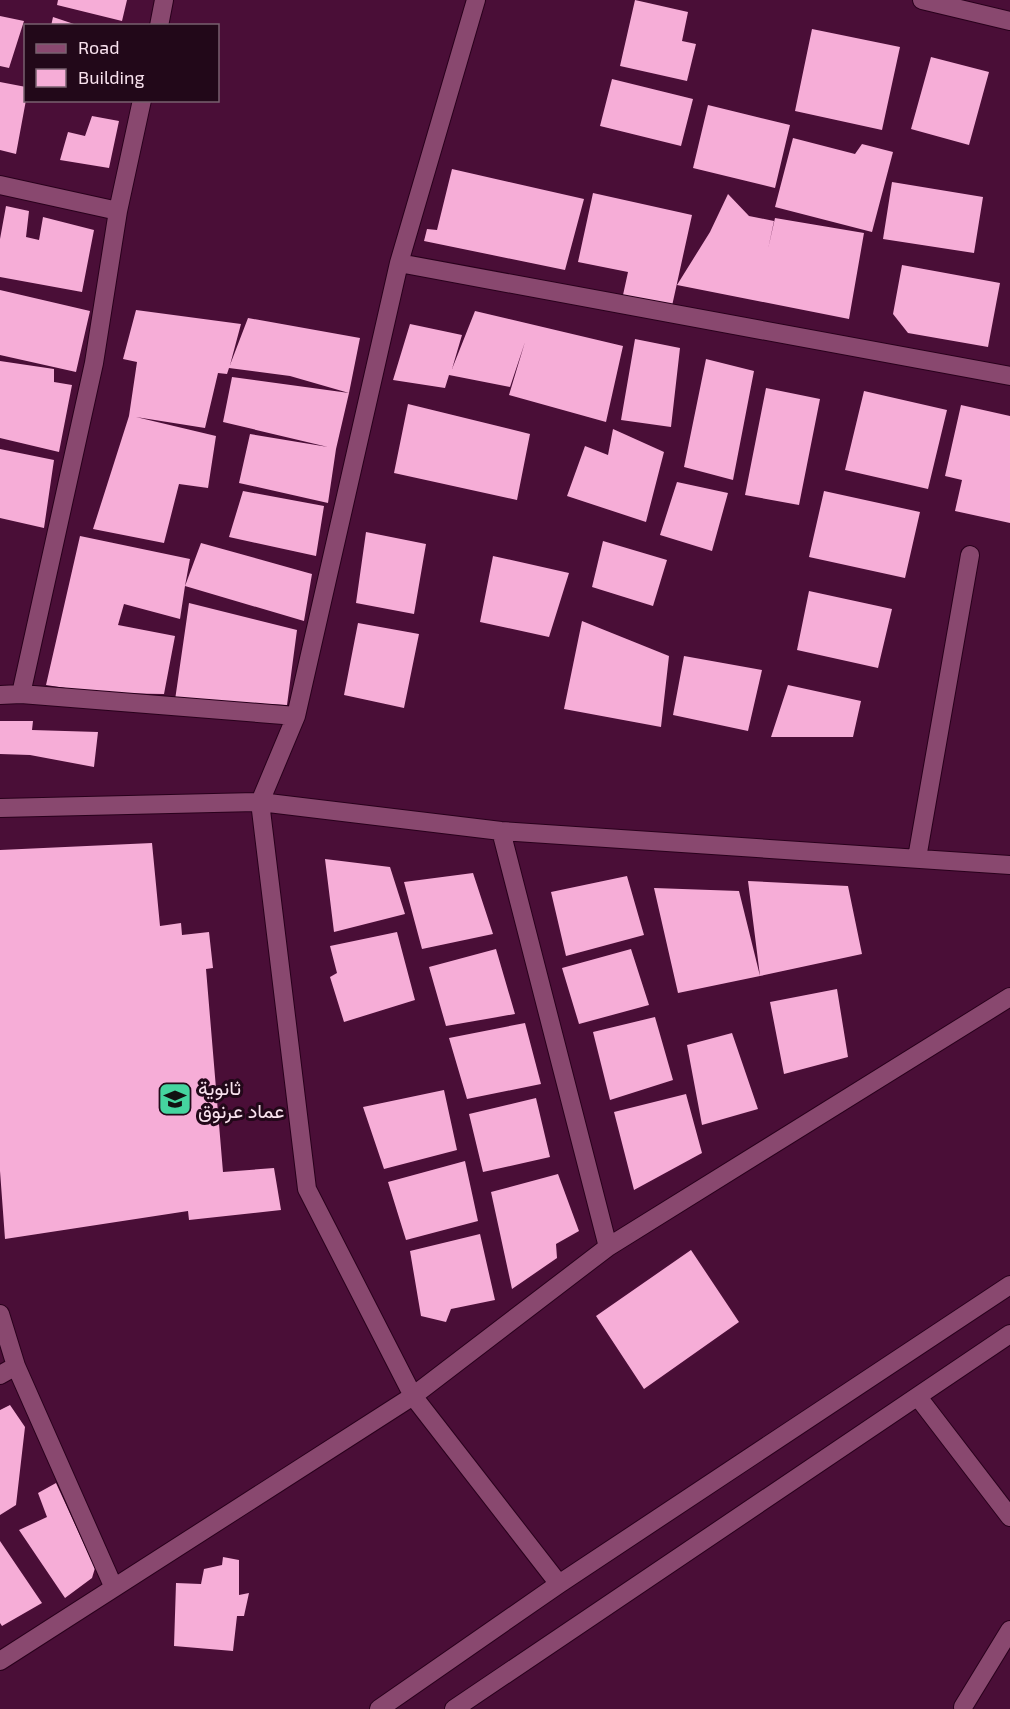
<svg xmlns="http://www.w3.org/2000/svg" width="1010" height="1709" font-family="'Exo 2',Vazirmatn,sans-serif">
	<rect width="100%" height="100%" fill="#4a0e37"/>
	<!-- building -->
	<path fill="#f6add7" d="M58,0H127L122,21L57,5Z
		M635,0L688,12L682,41L696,44L687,81L620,66Z
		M0,16L24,21L9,68L0,66Z
		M53,17L77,25V26H51Z
		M812,29L900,47L882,130L795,111Z
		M931,57L989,72L969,145L911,129Z
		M612,79L693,99L681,146L600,126Z
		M0,82L26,87V100L16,154L0,150Z
		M708,105L790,125L775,188L693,168Z
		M92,116L119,121L109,168L60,160L68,132L85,136Z
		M793,138L855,154L862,144L893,152L872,232L775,207Z
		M452,169L584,199L565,270L424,241L427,229L437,230Z
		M892,182L983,197L974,253L883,239Z
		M593,193L692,215L672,306L623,295L628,272L578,262Z
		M728,194L749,216L774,221L768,249L775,218L864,233L849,319L677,285L710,232Z
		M6,206L29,211L26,237L39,240L43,217L94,230L82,292L0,277V239Z
		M902,265L1000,283L988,347L908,333L893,314Z
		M0,290L90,311L76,372L0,355Z
		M136,310L241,324L230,365L248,318L360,338L349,393L336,449L328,503L239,483L250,434L328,447L223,422L232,377L349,393L290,376L229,368L227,374L218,373L205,428L136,417L216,436L208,488L179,484L164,543L93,529L129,416L137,362L123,359Z
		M475,311L623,346L606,422L509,395L525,342L510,387L449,375L445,388L393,380L410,324L462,335L452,369Z
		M635,339L680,348L671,427L621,420Z
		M706,359L754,371L733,480L684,467Z
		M0,361L54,369V382L72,385L59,452L0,438Z
		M766,388L820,399L799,505L745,495Z
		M864,391L947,410L928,489L845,470Z
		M408,404L530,434L517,500L394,473Z
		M961,405L1010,416V523L955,511L962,480L945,476Z
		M613,429L664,452L646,522L567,496L585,446L608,455Z
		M0,449L54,460L44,528L0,518Z
		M677,482L728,493L712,551L660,535Z
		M243,491L324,506L316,556L229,537Z
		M824,491L920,512L905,578L809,557Z
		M366,532L426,544L414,614L356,603Z
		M80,536L190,559L185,586L201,543L312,574L304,621L185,586L180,619L124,604L118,625L175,636L164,694L98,693L46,685Z
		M603,541L667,560L653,606L592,587Z
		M493,556L569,573L549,637L480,622Z
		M809,591L892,609L878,668L797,650Z
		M189,603L297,630L287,705L175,700Z
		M582,621L669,656L661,727L564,709Z
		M358,623L419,634L404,708L344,695Z
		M684,656L762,670L748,731L673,715Z
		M788,685L861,701L853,737H771Z
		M0,721H33L32,730L98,732L94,767L30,755L0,754Z
		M152,843L160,926L181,923L182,935L209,932L213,968L206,969L223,1172L274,1168L281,1210L189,1220L188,1211L5,1239L0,1171V850Z
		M325,859L390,867L405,914L334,932Z
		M473,873L493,934L422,949L404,882Z
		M627,876L644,935L566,956L551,892Z
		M748,881L848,886L862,954L760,976Z
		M654,888L739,891L760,976L678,993Z
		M397,932L415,1000L344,1022L330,977L337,973L330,946Z
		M496,949L515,1014L446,1026L429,967Z
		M631,949L649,1005L579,1024L562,968Z
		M837,989L848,1057L784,1074L770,1002Z
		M655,1017L673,1080L610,1100L593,1032Z
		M525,1023L541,1084L467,1099L449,1038Z
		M732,1033L758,1109L702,1125L687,1045Z
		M444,1090L457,1150L384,1169L363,1107Z
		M686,1094L702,1153L634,1190L614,1112Z
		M536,1098L550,1157L483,1172L469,1114Z
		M465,1161L478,1221L406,1240L388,1182Z
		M558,1174L579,1231L556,1244L557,1258L512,1289L491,1192Z
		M480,1234L495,1300L451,1309L446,1322L421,1316L410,1251Z
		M691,1250L739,1322L644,1389L596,1316Z
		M10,1405L25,1427L16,1505L0,1515V1410Z
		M56,1483L95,1568L92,1578L65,1598L19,1530L47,1517L38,1493Z
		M0,1541L42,1603L2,1626L0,1623Z
		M223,1557L239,1560V1595L249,1593L244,1616H237L233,1651L174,1646L176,1583L201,1584L204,1569L222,1565Z"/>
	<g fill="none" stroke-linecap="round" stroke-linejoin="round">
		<!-- minor casing -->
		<g stroke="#29001c" stroke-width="20">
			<path id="minor" d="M476,0L399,263L296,716L260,802L307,1189L413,1396L559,1584
				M922,0L1010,21
				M159,26L164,0
				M0,185L118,211
				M399,263L1010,376
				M21,694L94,363L118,211L142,100
				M0,695L21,694L296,716
				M0,808L260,802L501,831L1010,865
				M501,831L608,1247
				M917,858L970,555
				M0,1314L16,1366L0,1375
				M16,1366L114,1588
				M918,1397L1010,1517
				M0,1661L413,1396L608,1247L1010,997
				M963,1707L1010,1630
				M379,1709L559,1584L1010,1285
				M454,1709L1010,1334"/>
		</g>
		<!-- minor -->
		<use href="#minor" stroke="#89486f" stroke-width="18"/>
	</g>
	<!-- icons -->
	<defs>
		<g id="school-square" transform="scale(1.725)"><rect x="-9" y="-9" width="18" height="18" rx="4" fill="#45d49f" stroke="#220819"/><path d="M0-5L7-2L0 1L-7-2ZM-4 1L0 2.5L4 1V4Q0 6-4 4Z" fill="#111"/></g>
	</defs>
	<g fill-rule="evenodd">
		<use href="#school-square" x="175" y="1099"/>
	</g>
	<g text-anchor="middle" stroke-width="6" stroke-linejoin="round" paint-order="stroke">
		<!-- poi labels -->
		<g font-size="20" fill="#fae3ef" stroke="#220819" text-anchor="start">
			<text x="198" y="1095">ثانوية<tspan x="198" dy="23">عماد عرنوق</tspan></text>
		</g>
	</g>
	<!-- legend -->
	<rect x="24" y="24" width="195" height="78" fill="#220819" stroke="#78606f" stroke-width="1.5"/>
	<rect x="36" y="44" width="30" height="9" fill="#89486f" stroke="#78606f" stroke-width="1.5"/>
	<text x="78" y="54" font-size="18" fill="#fae3ef">Road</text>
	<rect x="36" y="69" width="30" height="18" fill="#f6add7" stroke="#78606f" stroke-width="1.5"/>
	<text x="78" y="84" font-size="18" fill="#fae3ef">Building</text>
</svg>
